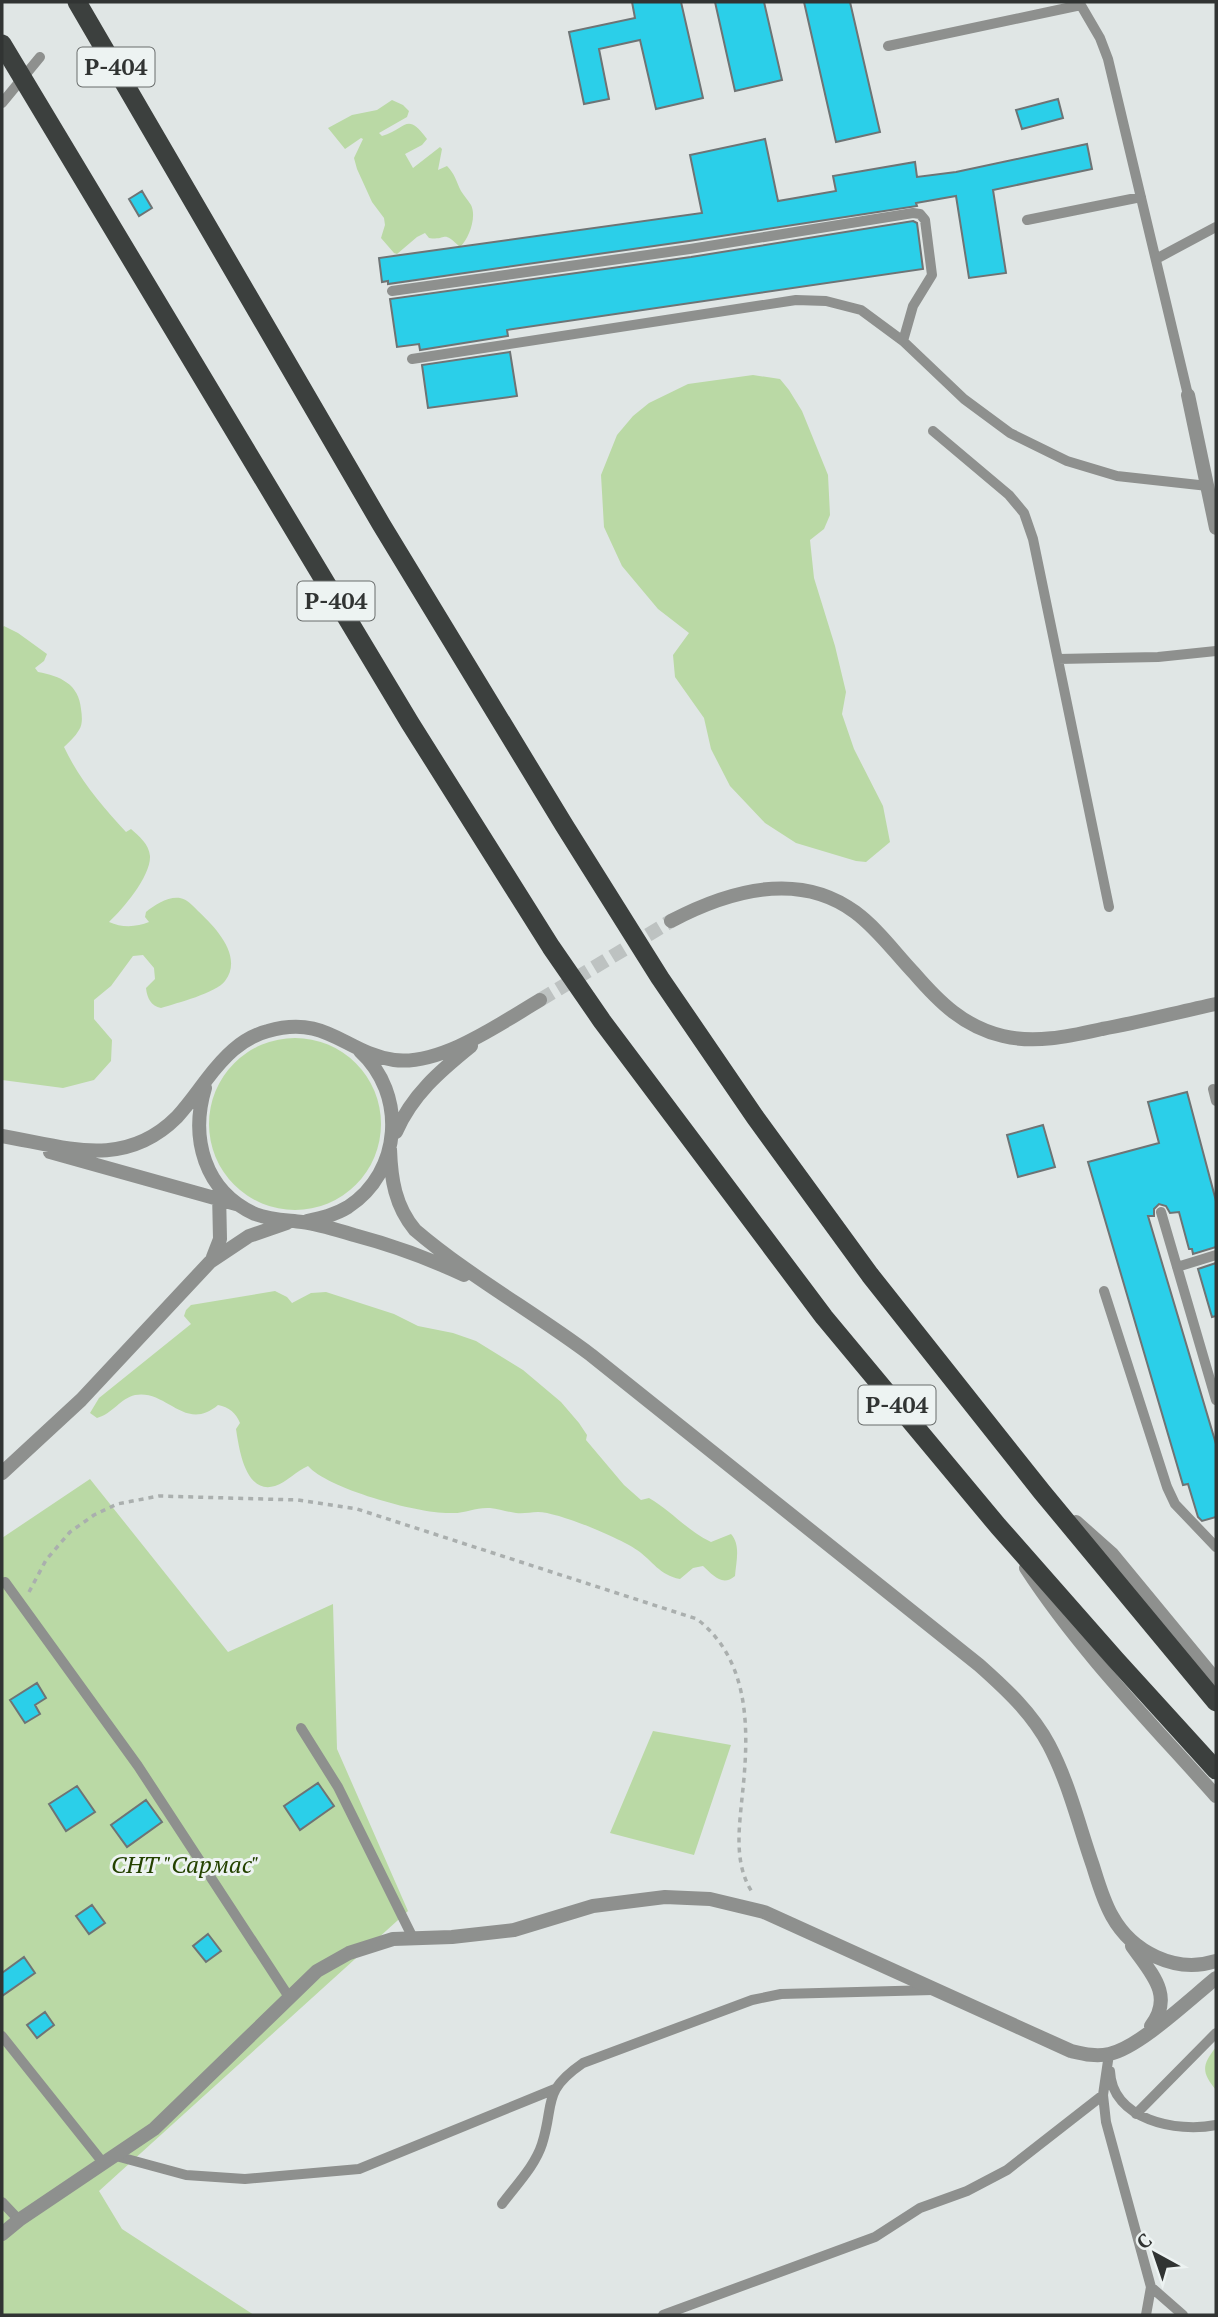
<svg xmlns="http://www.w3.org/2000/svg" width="1218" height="2317" font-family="'PT Serif',serif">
	<rect width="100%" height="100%" fill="#e0e6e5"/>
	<!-- green -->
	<path fill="#bad9a5" d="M392,100L403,105L409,111L407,117L379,133L382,136C407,129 406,111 427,139L422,145L405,154L413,168L440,147L442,149L438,170L447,166C455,174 456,181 461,191C464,196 468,200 471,205C477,217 469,239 460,247C441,229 448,241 429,238L425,233L417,237L397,254L394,253L381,238L385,225L384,218L372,202L357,169L354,158L363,139L361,138L345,149L328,128L352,115L377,110Z
		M753,375L780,379L789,390L802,411L828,475L830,515L824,529L810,540L814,578L835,646L846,692L842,714L854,749L883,806L890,842L866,862L856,861L796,843L765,823L730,786L711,749L704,718L675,677L673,655L689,633L658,609L622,566L604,527L601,475L617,435L633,416L649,403L688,384Z
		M4,626L18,633L47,654L44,661L35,668L38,672C60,676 79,684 81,709C82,716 83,724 79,730C75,737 69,742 64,747C79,779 102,806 126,832L131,829C139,836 149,844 150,856C151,876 123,909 109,922C122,928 137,927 149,922L145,917L146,912C154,905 169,896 180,898C187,899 193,906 198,911C214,926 244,956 225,981C216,993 177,1003 161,1008C151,1006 147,998 146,988L155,979L154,968L143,955L133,956L111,986L94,1000V1019L112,1040L111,1061L94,1080L63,1088L2,1080V628Z
		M209 1124a86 86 0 1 1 172 0a86 86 0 1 1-172 0Z
		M275,1291L287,1297L292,1303L311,1293L326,1292L394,1314L418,1326L453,1333L476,1341L523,1370L561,1402L579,1423L587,1435L586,1440L624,1485L641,1500L649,1498C673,1512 686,1530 711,1542L731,1534C741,1545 736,1562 735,1576C722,1587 713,1575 703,1566L693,1568L680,1579C659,1575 653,1561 637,1550C620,1538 558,1512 538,1512C530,1512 524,1514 516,1513C508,1512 499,1509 490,1508C477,1507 466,1513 453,1513C422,1515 328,1489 308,1466C296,1471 287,1482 275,1486C245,1495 239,1448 236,1429L240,1423C236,1413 229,1407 218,1405C185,1433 167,1389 135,1395C121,1398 112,1414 97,1418L90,1413L99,1398L191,1324L184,1316L186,1310L191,1305Z
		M90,1479L228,1652L333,1604L337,1749L408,1911L99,2191L122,2229L254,2315H2V1538Z
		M653,1731L731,1745L694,1855L610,1833Z
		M1216,2047V2090C1201,2072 1202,2065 1216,2047Z"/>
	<!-- building -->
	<path fill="#2bcfe9" stroke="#6e7475" stroke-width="2" d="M632,2H681L703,98L656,109L640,40L599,49L609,99L584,104L569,32L635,18Z
		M715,2H764L782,80L735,91Z
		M804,2H850L880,132L836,142Z
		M1058,99L1063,118L1022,129L1016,110Z
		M765,139L778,201L836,191L833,176L915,162L917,177L956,172L1087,144L1092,169L993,190L1006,273L969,278L956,196L916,203L917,206L689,241L388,284V281L382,282L379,258L702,213L690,155Z
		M142,191L152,208L139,216L129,199Z
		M913,221L917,223L923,269L507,330L508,336L420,350L419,344L397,347L390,299L691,257Z
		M510,352L517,396L428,408L422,365Z
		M1187,1092L1216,1201V1247L1193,1254L1192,1249H1189L1179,1212L1170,1213L1166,1206L1159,1204L1154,1209V1216H1148L1216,1444V1517L1202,1521L1198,1517L1188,1484L1183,1485L1088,1162L1159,1143L1148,1102Z
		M1043,1125L1055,1167L1018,1177L1007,1135Z
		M1216,1263V1316L1212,1317L1198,1269Z
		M37,1683L46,1698L35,1705L40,1714L25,1723L10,1700Z
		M318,1783L334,1806L300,1830L284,1806Z
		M77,1786L95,1812L66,1831L49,1804Z
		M146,1800L162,1822L127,1847L111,1825Z
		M92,1905L105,1923L89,1934L76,1916Z
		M208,1934L221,1951L206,1962L193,1946Z
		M24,1957L35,1973L2,1996V1973Z
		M45,2012L54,2025L37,2038L27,2025Z"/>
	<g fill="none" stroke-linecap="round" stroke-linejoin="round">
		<!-- minor-tunnel -->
		<path stroke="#bdc2c1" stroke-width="14" stroke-dasharray="14 7" stroke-linecap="butt" d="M540,1000L671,921"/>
		<!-- path -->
		<path stroke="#aaafae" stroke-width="3.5" stroke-dasharray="5 5" stroke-linecap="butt" d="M29,1592L46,1560L70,1532L94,1515L117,1504L159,1496L298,1500L357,1509L697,1619C752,1662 749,1734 742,1798C739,1829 734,1864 752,1892"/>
		<!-- service -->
		<path stroke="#8e908e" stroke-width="10" d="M1079,2L1100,38L1108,59L1188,395
			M888,46L1081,5
			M2,103L40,57
			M1027,220L1141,197
			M1156,259L1216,227
			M392,291L690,249L913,213L920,214L925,220L932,275L913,306L903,341
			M412,359L796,300L826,301L861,310L903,341L964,399L1010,433L1067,461L1117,476L1208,486
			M933,431L1009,495L1024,513L1033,539L1109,907
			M1058,659L1158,657L1216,651
			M1213,1089L1216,1101
			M1161,1212L1216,1400
			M1177,1267L1216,1255
			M1104,1291L1167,1487L1175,1504L1216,1547
			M5,1582L138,1766L289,1997
			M301,1728L338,1787L413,1938
			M2,2036L104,2164
			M1109,2054L1103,2095L1106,2122L1151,2287L1146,2315
			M1110,2071C1112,2120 1177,2133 1216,2125
			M1136,2114L1216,2033
			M116,2156L186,2175L245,2179L359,2169L555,2089
			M2,2202L19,2220
			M502,2204C516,2185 535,2166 542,2144C555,2103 541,2092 583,2063L752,2000L781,1994L933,1990
			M1151,2287L1183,2315
			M663,2315L875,2237L920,2208L967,2191L1007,2170L1103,2095"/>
		<!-- minor -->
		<path stroke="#8e908e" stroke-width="14" d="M1188,395L1216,528
			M671,921C728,891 798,870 855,912C878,929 895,953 914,973C939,1002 964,1027 1003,1036C1036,1044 1070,1036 1102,1029C1141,1022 1178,1012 1216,1004
			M205,1088C190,1138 204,1191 255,1214C271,1220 286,1220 302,1222C319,1224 337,1230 354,1235C392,1245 428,1258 464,1275
			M396,1132C412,1095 440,1071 471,1046
			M2,1136C66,1147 124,1170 177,1117C188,1105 197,1092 207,1079C223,1058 241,1038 268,1031C327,1014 345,1053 394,1060C441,1066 501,1023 540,1000
			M390,1149C391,1179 395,1206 415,1230C470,1277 534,1312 591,1355L979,1665C1006,1689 1032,1713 1049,1745C1069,1783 1079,1826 1093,1866C1098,1882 1103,1900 1112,1916C1132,1952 1175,1974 1216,1961
			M50,1152L236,1204
			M307,1221C321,1218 335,1215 348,1207C402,1172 407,1094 360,1051
			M213,1257L220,1239L219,1192
			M2,1473L81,1400L210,1262L249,1236L287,1223
			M1076,1522L1112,1554L1216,1680
			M1026,1568C1080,1651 1151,1723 1216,1796
			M1132,1946C1150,1972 1175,1995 1151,2026
			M2,2234L19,2220L154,2129L317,1971L349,1953L393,1939L452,1937L514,1930L593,1906L665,1897L710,1899L764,1912L1071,2051C1084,2054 1096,2057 1109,2054C1139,2048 1191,1998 1216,1978"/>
		<!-- trunk -->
		<path stroke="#3c403e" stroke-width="19" d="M77,2L381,524L564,825L660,978L755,1117L870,1275L1042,1492L1216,1702
			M2,44L410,723L551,947L602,1021L824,1317L998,1526L1116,1660L1216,1770"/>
	</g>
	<g text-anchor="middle" stroke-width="6" stroke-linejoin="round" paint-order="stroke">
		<!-- shield labels -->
		<g fill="#edf3f2" stroke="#696d6c" stroke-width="2">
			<rect x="77.5" y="47.5" width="77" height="39" rx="5"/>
			<rect x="297.5" y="581.5" width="77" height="39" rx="5"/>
			<rect x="858.5" y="1385.5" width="77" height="39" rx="5"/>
		</g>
		<g font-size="23" font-weight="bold" fill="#313433">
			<text x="116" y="75">Р-404</text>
			<text x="336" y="609">Р-404</text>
			<text x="897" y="1413">Р-404</text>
		</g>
		<!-- park labels -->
		<g font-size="24" font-style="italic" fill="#244200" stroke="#edf3f2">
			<text x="185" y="1873">СНТ "Сармас"</text>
		</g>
	</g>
	<!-- border -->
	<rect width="1218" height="2317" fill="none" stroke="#313433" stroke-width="7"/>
	<!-- north arrow -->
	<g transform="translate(1155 2254) rotate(320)" stroke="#edf3f2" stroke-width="5" paint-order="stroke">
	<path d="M0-5L12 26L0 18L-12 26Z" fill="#313433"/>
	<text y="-10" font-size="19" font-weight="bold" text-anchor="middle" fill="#313433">С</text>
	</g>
</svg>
